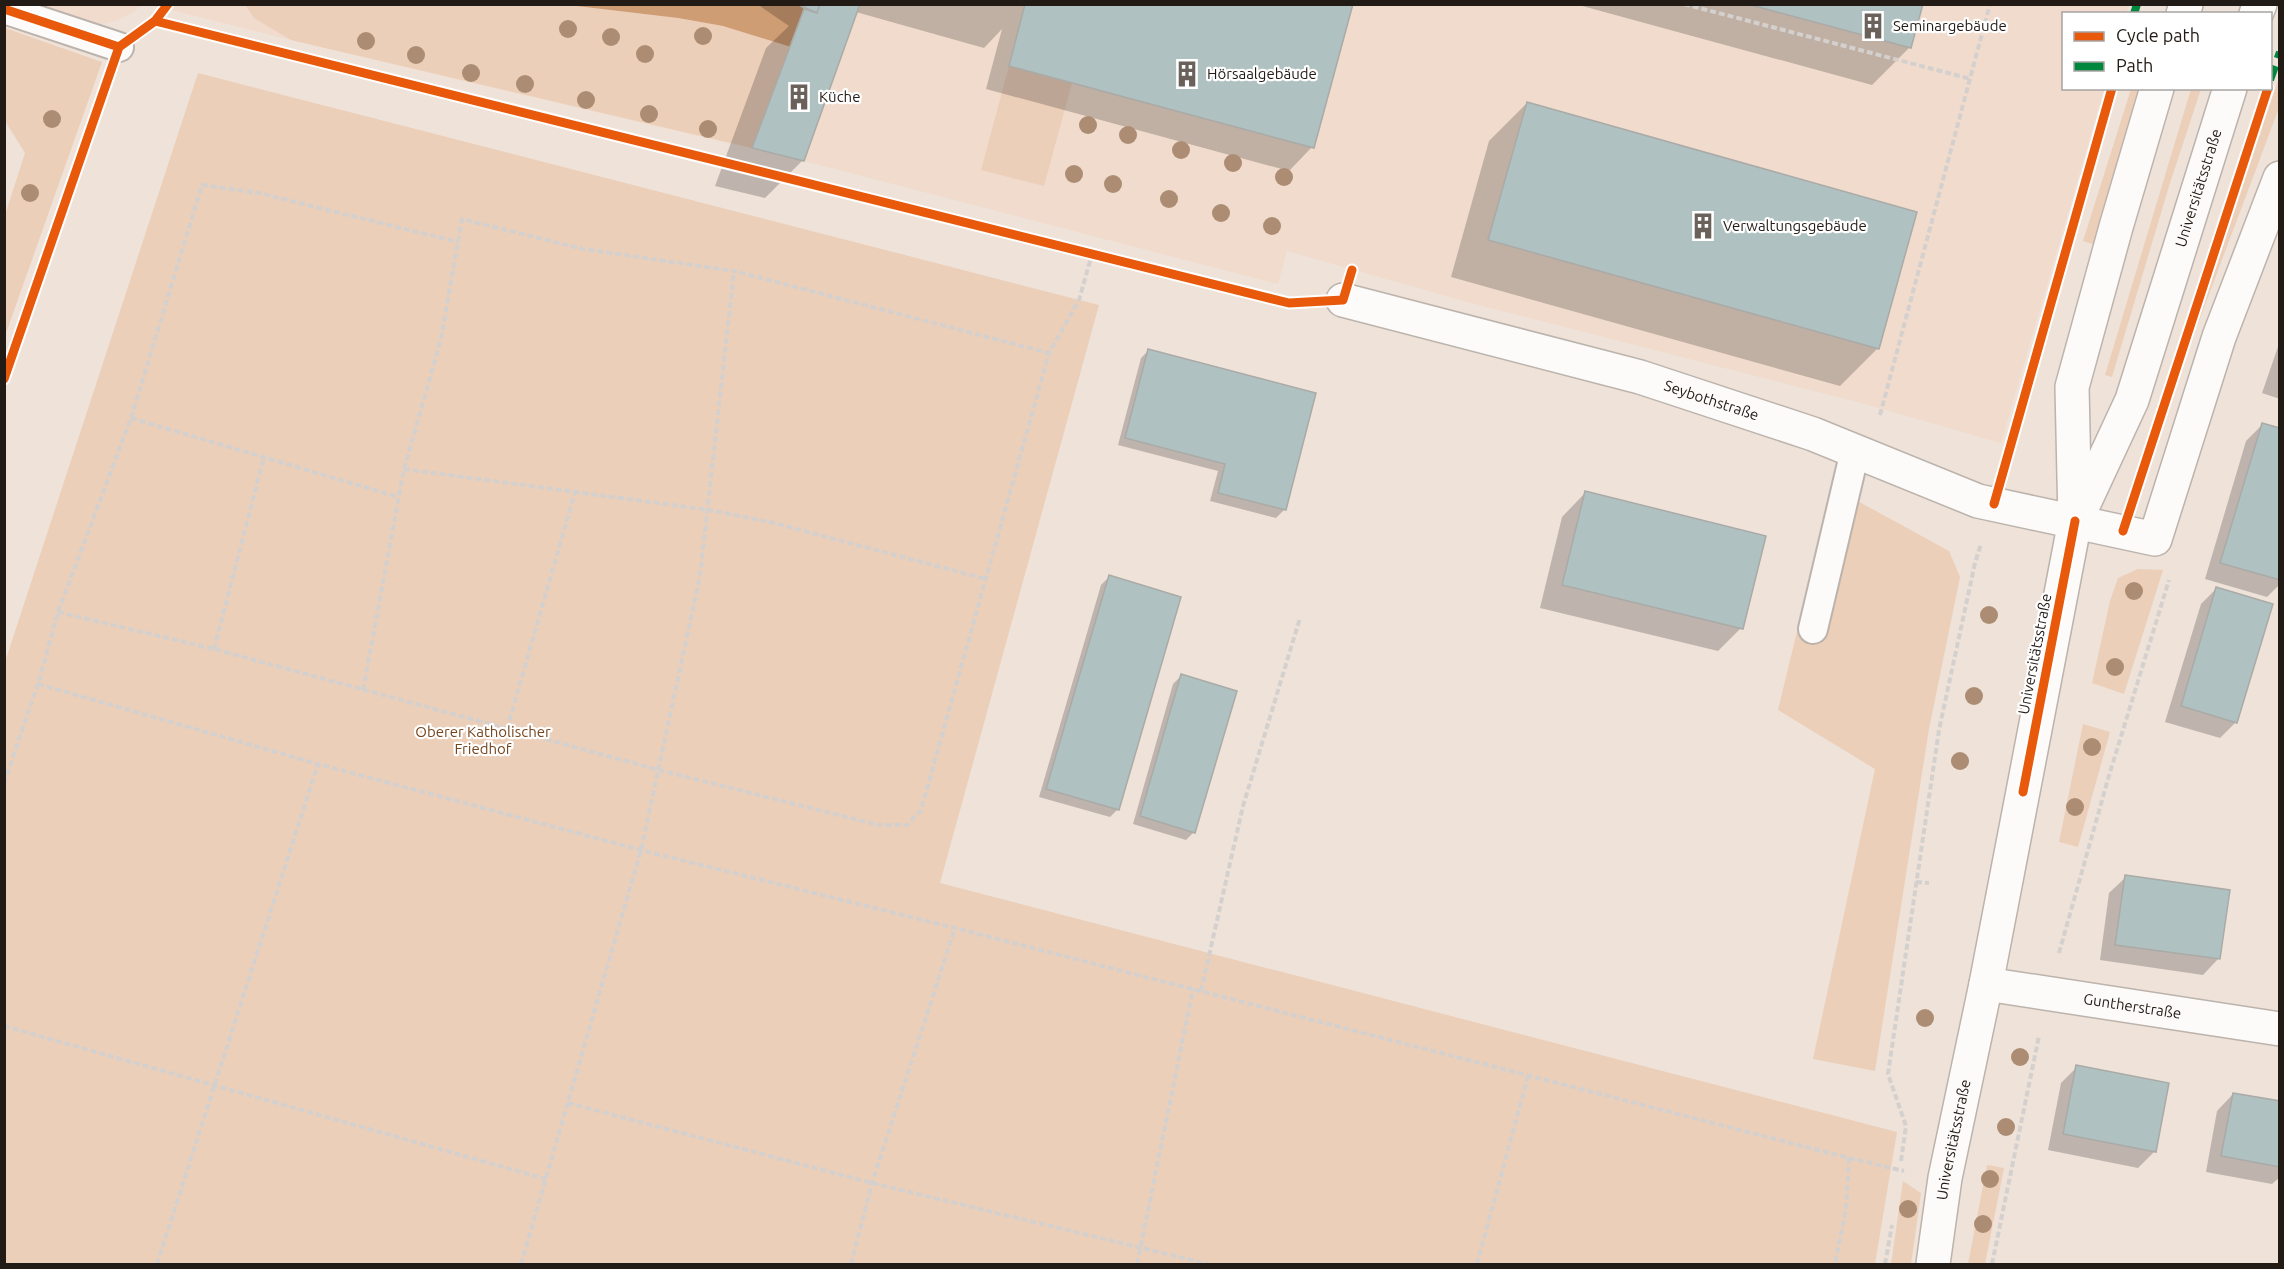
<svg xmlns="http://www.w3.org/2000/svg" width="2284" height="1269" font-family="Ubuntu,sans-serif">
	<rect width="100%" height="100%" fill="#eee2d9"/>
	<!-- built -->
	<path fill="#f1dbcc" d="M27,5H142L132,13L115,21L97,25Z
		M151,5H2129L2126,13L2064,14V88L2104,89L2001,443L1865,404L1471,303L1287,251L1278,284L804,161L291,40Z"/>
	<!-- green -->
	<path fill="#eccfb9" d="M245,5H568L678,18L723,26L791,47L752,148L291,40L254,18Z
		M5,28L102,62L5,336V215L25,153L5,121Z
		M1009,66L1072,83L1044,186L981,170Z
		M198,73L1099,305L940,883L1897,1132L1875,1264H5V662Z
		M2279,78V108L2190,345L2187,348Z
		M2131,89H2150L2099,246L2083,241Z
		M2191,89H2201L2170,183L2112,377L2105,375Z
		M1832,487L1949,551L1960,577L1929,729L1875,1071L1813,1059L1875,769L1778,710Z
		M2138,569L2163,570L2124,694L2092,683L2110,601L2118,578Z
		M2083,724L2110,732L2078,847L2059,842Z
		M1987,1165L2004,1168L1985,1264H1968Z
		M1903,1181L1921,1193L1911,1264H1891Z"/>
	<!-- water -->
	<path fill="#cf9d74" d="M797,4L804,9L791,47L723,26L678,18L568,5Z"/>
	<!-- shadow -->
	<path fill="#0003" d="M757,4H1351L1312,147L1289,171L986,89L1002,29L984,48L856,12L803,160L765,198L715,186L766,48L789,26Z
		M1575,4H1921L1910,47L1872,85Z
		M1527,103L1878,348L1840,386L1451,277L1489,141Z
		M2280,341V399L2262,393Z
		M1149,350L1315,394L1284,510L1276,518L1210,501L1218,471L1118,445L1141,358Z
		M2263,424L2280,429V584L2267,597L2205,579L2246,441Z
		M1585,493L1741,628L1718,651L1540,608L1562,517Z
		M1109,577L1118,809L1110,817L1039,797L1101,585Z
		M2217,588L2236,722L2220,738L2165,722L2201,604Z
		M1181,676L1194,832L1186,840L1133,824L1173,684Z
		M2126,877L2219,958L2203,975L2100,960L2109,893Z
		M2077,1067L2154,1152L2138,1168L2048,1150L2061,1083Z
		M2233,1094L2280,1103V1177L2272,1184L2206,1172L2217,1111Z"/>
	<!-- building -->
	<path fill="#afc1c1" stroke="#aaaaa7" stroke-width="1.5" d="M797,4H820L817,13Z
		M820,4H860L804,161L752,148L804,9L817,13Z
		M1025,4H1353L1314,148L1009,66Z
		M1747,4H1923L1911,48Z
		M1527,102L1917,212L1879,349L1488,240Z
		M1148,349L1316,393L1286,510L1218,493L1225,464L1125,438Z
		M2262,423L2280,428V580L2220,563Z
		M1585,491L1766,536L1743,629L1562,585Z
		M1109,575L1181,597L1119,810L1046,789Z
		M2216,587L2273,604L2237,723L2181,706Z
		M1181,674L1237,691L1195,833L1140,816Z
		M2125,875L2230,890L2220,959L2115,945Z
		M2076,1065L2169,1083L2156,1152L2063,1134Z
		M2233,1093L2280,1101V1167L2221,1156Z"/>
	<g fill="none" stroke-linecap="round" stroke-linejoin="round">
		<!-- service casing -->
		<g stroke="#bcb3ac" stroke-width="32">
			<path id="service" d="M4,9L119,47
				M1813,629L1855,451"/>
		</g>
		<!-- minor casing -->
		<g stroke="#bcb3ac" stroke-width="36">
			<g id="minor">
				<path id="s1" d="M1343,300L1640,377L1813,434L1978,501L2155,539L2219,337L2280,178"/>
				<path id="s2" d="M1986,984L2280,1029"/>
			</g>
		</g>
		<!-- tertiary casing -->
		<g stroke="#bcb3ac" stroke-width="36">
			<g id="tertiary">
				<path d="M2183,14L2186,4"/>
				<path d="M2256,14L2260,4"/>
				<path id="s3" d="M2079,514L2132,400L2230,88"/>
				<path id="s4" d="M1933,1264L1945,1178L1986,984L2075,521L2072,387L2116,227L2157,88"/>
			</g>
		</g>
		<!-- path -->
		<path stroke="#d4d0ce" stroke-width="4" stroke-dasharray="6 3" stroke-linecap="butt" d="M1684,4L1971,79
			M1880,415L1990,4
			M131,418L398,497
			M404,469L709,510L770,522L986,579
			M58,612L214,649L659,770L878,825H907L921,810L1049,353L1079,300L1092,254
			M214,649L264,457
			M38,684L318,764L641,850L955,928L1849,1158L1846,1209L1835,1264
			M363,690L404,469L441,339L462,219L583,249L734,271L1049,353
			M507,729L575,492
			M4,783L38,684L58,612L131,418L202,185L259,193L458,242
			M1916,882L1929,883
			M2059,953L2108,779L2169,580
			M1201,991L1243,806L1300,618
			M4,1026L546,1179
			M568,1103L872,1183L1208,1264
			M1849,1158L1904,1171
			M1901,1161L1906,1126L1888,1074L1939,730L1975,563L1981,544
			M157,1264L318,764
			M521,1264L641,850L700,576L734,271
			M851,1264L872,1183L955,928
			M1137,1264L1193,989
			M1477,1264L1528,1076
			M1885,1264L1892,1225
			M1992,1264L2039,1036"/>
		<!-- service -->
		<use href="#service" stroke="#fcfbf9" stroke-width="28"/>
		<!-- minor -->
		<use href="#minor" stroke="#fcfbf9" stroke-width="33"/>
		<!-- tertiary -->
		<use href="#tertiary" stroke="#fcfbf9" stroke-width="33"/>
		<!-- quiet -->
		<path stroke="#00873e" stroke-width="8" stroke-dasharray="15 8" stroke-linecap="butt" d="M2134,14L2137,4
			M2270,80L2280,52"/>
		<!-- cycleway casing -->
		<g stroke="#fff" stroke-width="13">
			<path id="cycleway" d="M4,9L119,47
				M155,21L1289,303L1343,300L1352,270
				M4,379L119,47L155,21L168,4
				M1994,504L2112,88
				M2123,531L2268,88
				M2023,792L2075,521"/>
		</g>
		<!-- cycleway -->
		<use href="#cycleway" stroke="#e8590c" stroke-width="9"/>
	</g>
	<!-- trees -->
	<g fill="#ac8d73">
		<circle cx="568" cy="29" r="9"/>
		<circle cx="703" cy="36" r="9"/>
		<circle cx="611" cy="37" r="9"/>
		<circle cx="366" cy="41" r="9"/>
		<circle cx="645" cy="54" r="9"/>
		<circle cx="416" cy="55" r="9"/>
		<circle cx="471" cy="73" r="9"/>
		<circle cx="525" cy="84" r="9"/>
		<circle cx="586" cy="100" r="9"/>
		<circle cx="649" cy="114" r="9"/>
		<circle cx="52" cy="119" r="9"/>
		<circle cx="1088" cy="125" r="9"/>
		<circle cx="708" cy="129" r="9"/>
		<circle cx="1128" cy="135" r="9"/>
		<circle cx="1181" cy="150" r="9"/>
		<circle cx="1233" cy="163" r="9"/>
		<circle cx="1074" cy="174" r="9"/>
		<circle cx="1284" cy="177" r="9"/>
		<circle cx="1113" cy="184" r="9"/>
		<circle cx="30" cy="193" r="9"/>
		<circle cx="1169" cy="199" r="9"/>
		<circle cx="1221" cy="213" r="9"/>
		<circle cx="1272" cy="226" r="9"/>
		<circle cx="2134" cy="591" r="9"/>
		<circle cx="1989" cy="615" r="9"/>
		<circle cx="2115" cy="667" r="9"/>
		<circle cx="1974" cy="696" r="9"/>
		<circle cx="2092" cy="747" r="9"/>
		<circle cx="1960" cy="761" r="9"/>
		<circle cx="2075" cy="807" r="9"/>
		<circle cx="1925" cy="1018" r="9"/>
		<circle cx="2020" cy="1057" r="9"/>
		<circle cx="2006" cy="1127" r="9"/>
		<circle cx="1990" cy="1179" r="9"/>
		<circle cx="1908" cy="1209" r="9"/>
		<circle cx="1983" cy="1224" r="9"/>
	</g>
	<!-- icons -->
	<defs>
		<g id="building-bare" transform="scale(2.07)"><path d="M-4-6H4V6H1V3H-1V6H-4ZM-2.5-4.3h1.7v1.8h-1.7ZM.8-4.3h1.7v1.8H.8ZM-2.5-1h1.7V.8h-1.7ZM.8-1h1.7V.8H.8Z" fill="#69615a" stroke="#fff" stroke-width="2.5" paint-order="stroke"/></g>
	</defs>
	<g fill-rule="evenodd">
		<use href="#building-bare" x="1873" y="26"/>
		<use href="#building-bare" x="1187" y="74"/>
		<use href="#building-bare" x="799" y="97"/>
		<use href="#building-bare" x="1703" y="226"/>
	</g>
	<g text-anchor="middle" stroke-width="4.5" stroke-linejoin="round" paint-order="stroke">
		<!-- poi labels -->
		<g font-size="15" fill="#221b15" stroke="#fff" text-anchor="start">
			<text x="1893" y="31">Seminargebäude</text>
			<text x="1207" y="79">Hörsaalgebäude</text>
			<text x="819" y="102">Küche</text>
			<text x="1723" y="231">Verwaltungsgebäude</text>
		</g>
		<!-- street labels -->
		<g font-size="15" fill="#221b15" stroke="#fff">
			<text dy="5" stroke="none"><textPath href="#s3" startOffset="348">Universitätsstraße</textPath></text>
			<text dy="5" stroke="none"><textPath href="#s1" startOffset="382">Seybothstraße</textPath></text>
			<text transform="translate(2035 654) rotate(-79)" y="5">Universitätsstraße</text>
			<text dy="5" stroke="none"><textPath href="#s2" startOffset="148">Guntherstraße</textPath></text>
			<text dy="5" stroke="none"><textPath href="#s4" startOffset="126">Universitätsstraße</textPath></text>
		</g>
		<!-- park labels -->
		<g font-size="15" fill="#76471f" stroke="#fff">
			<text x="483" y="737">Oberer Katholischer<tspan x="483" dy="17">Friedhof</tspan></text>
		</g>
	</g>
	<!-- border -->
	<rect width="2284" height="1269" fill="none" stroke="#221b15" stroke-width="12"/>
	<!-- legend -->
	<rect x="2062" y="12" width="210" height="78" fill="#ffffff" stroke="#a7a4a1" stroke-width="1.5"/>
	<rect x="2074" y="32" width="30" height="9" fill="#e8590c" stroke="#a7a4a1" stroke-width="1.5"/>
	<text x="2116" y="42" font-size="18" fill="#221b15">Cycle path</text>
	<rect x="2074" y="62" width="30" height="9" fill="#00873e" stroke="#a7a4a1" stroke-width="1.5"/>
	<text x="2116" y="72" font-size="18" fill="#221b15">Path</text>
</svg>
